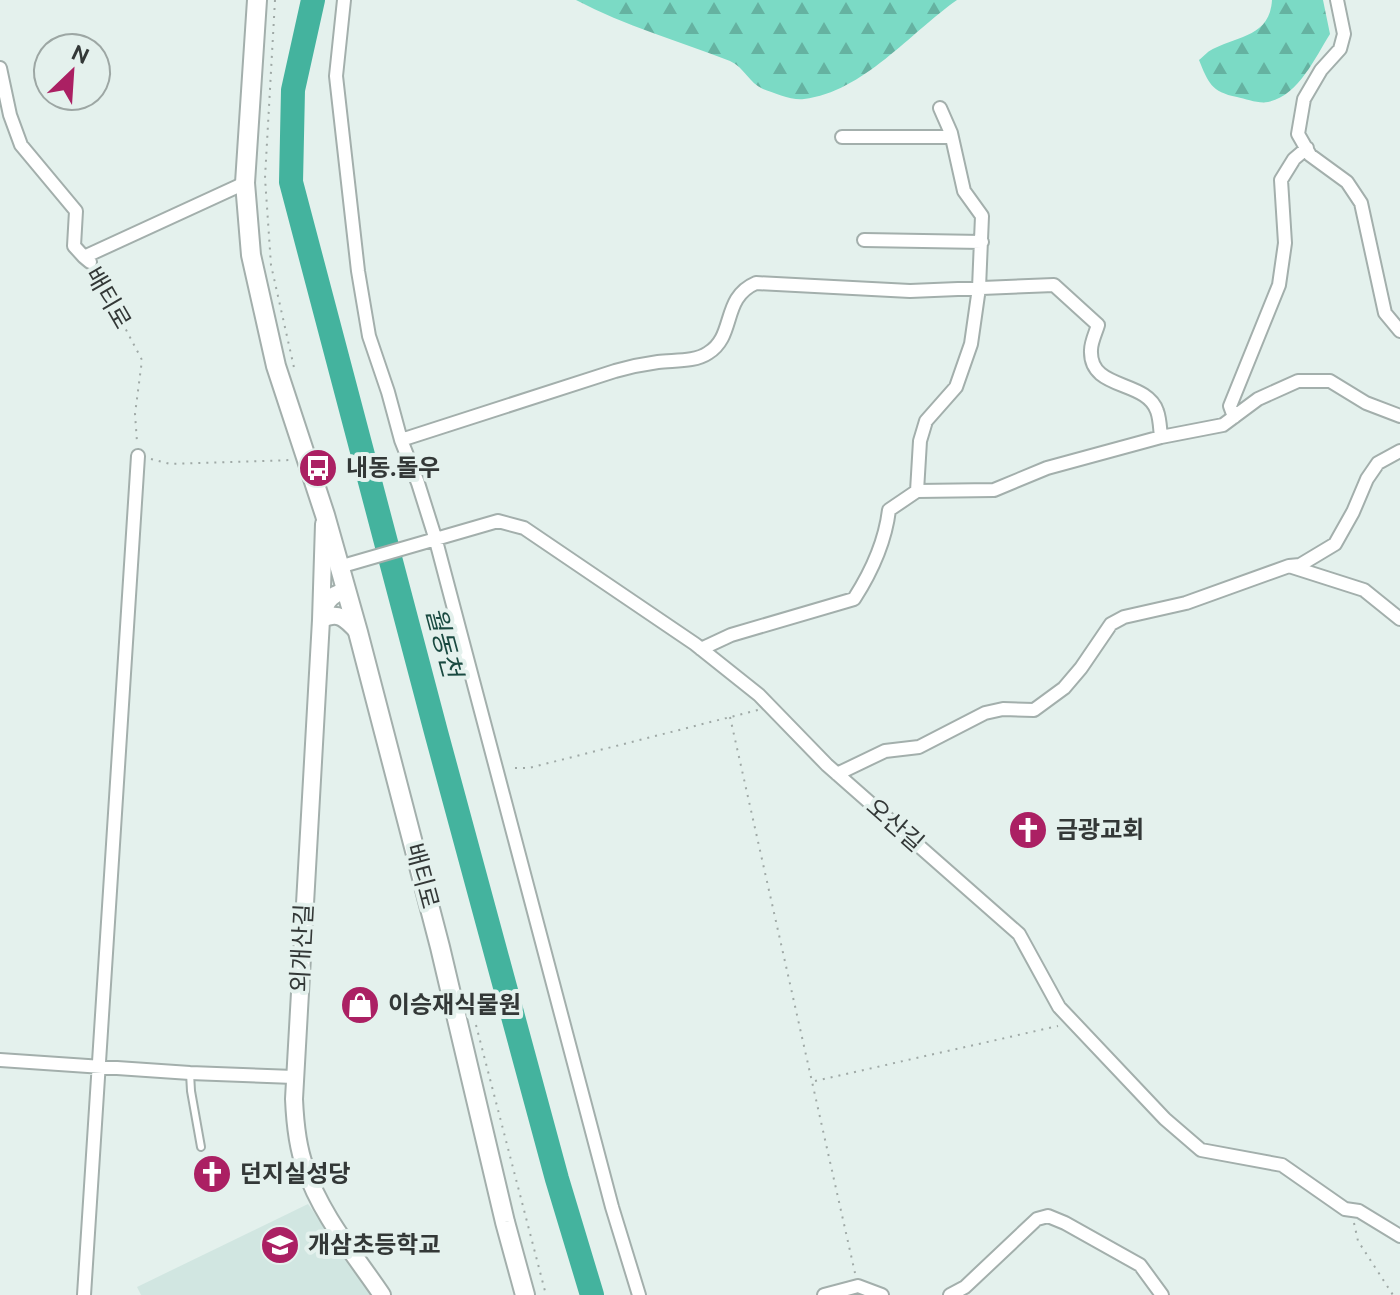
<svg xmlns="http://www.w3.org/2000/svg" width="1400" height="1295" font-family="Ubuntu,'Noto Sans KR',sans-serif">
	<defs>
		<pattern id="forest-firs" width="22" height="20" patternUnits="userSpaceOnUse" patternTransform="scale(2)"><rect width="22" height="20" fill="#7bdac5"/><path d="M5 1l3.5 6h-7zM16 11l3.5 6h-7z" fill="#65b2a1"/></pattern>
	</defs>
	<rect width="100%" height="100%" fill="#e4f1ed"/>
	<!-- built -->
	<path fill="#d1e6e1" d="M308,1204L373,1295H141L137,1287Z"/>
	<!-- forest -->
	<path fill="url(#forest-firs)" d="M576,0H957C911,32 863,92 804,99C793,101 774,93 763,89C749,83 744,67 730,61C679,41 625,26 576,0Z
		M1272,0H1323L1330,34C1315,58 1298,96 1268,102C1259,104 1246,99 1237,97C1211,92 1208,82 1199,60C1204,56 1209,50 1215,48C1239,36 1270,36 1272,0Z"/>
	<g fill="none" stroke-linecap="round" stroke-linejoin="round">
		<!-- river -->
		<path stroke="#44b39e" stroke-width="24" d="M313,0L293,90L291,182L436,732L557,1179L592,1295"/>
		<!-- service casing -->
		<g stroke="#a3afac" stroke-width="10">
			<path id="service" d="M190,1073L191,1091L201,1147"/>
		</g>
		<!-- minor casing -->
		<g stroke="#a3afac" stroke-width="16">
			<path id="minor" d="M344,0L336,76L358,271L369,336L388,392L401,440L418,483L435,537L612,1207L639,1295
				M1337,0L1344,34L1340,49L1321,70L1304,99L1298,134L1310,155L1347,182L1361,203L1385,313L1400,331
				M0,68L10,115L21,145L76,211L74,246L84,257
				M842,137H951
				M864,240L982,242
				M90,262L84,257L245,183
				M1234,417L1230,406L1279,285L1285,243L1281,180L1294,159L1307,148
				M401,440L615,371C629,367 643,364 658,362C674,360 695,362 708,353C736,336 721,298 756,283L910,291L1054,285L1098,325C1096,332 1091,342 1091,350C1089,391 1146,379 1157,411C1160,419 1160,429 1161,437
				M917,491L920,441L926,421L956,387L971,344L979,288L982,216L964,191L951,133L940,108
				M339,567L498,521L524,528L695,644L759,695L827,765L1019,934L1059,1007L1165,1119L1201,1150L1282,1165L1345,1209L1359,1211L1400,1236
				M1292,567L1364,590L1400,619
				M701,649L731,635L854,599C872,571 885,543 889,510L917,491L994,490L1047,468L1161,437L1223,425L1258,399L1298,381H1330L1366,403L1400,416
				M837,774L885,751L919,747L985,713L1003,709L1034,710L1064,688L1081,668L1111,624L1124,617L1186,603L1289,566L1300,565L1335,544L1353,512L1367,479L1378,463L1400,451
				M0,1060L190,1073L294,1077
				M84,1295L138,456
				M824,1295L858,1286L882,1295
				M950,1295L965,1287L1037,1219L1048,1216L1065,1223L1140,1265L1162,1295"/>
		</g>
		<!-- tertiary casing -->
		<g stroke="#a3afac" stroke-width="20">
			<path id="tertiary" d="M324,524L321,620C338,610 346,619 358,632
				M345,591C328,595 325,604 321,620L294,1099C295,1122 297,1146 305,1167C320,1214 355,1255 382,1295"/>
		</g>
		<!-- secondary casing -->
		<g stroke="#a3afac" stroke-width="22">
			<path id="secondary" d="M257,0L245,183L251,255L276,366L325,515L358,632L440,947L505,1222L525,1295"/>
		</g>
		<!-- path -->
		<path stroke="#9fa9a6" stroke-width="2" stroke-dasharray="2 6" stroke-linecap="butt" d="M275,0L265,178L271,265L295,372
			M96,273L142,360L135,414L137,442
			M151,459L170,464L292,460
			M730,717L855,1273
			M515,768H529L758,710
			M476,1025L546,1295
			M815,1081L1058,1026
			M1354,1223L1358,1241L1393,1295"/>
		<!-- service -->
		<use href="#service" stroke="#fff" stroke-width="6"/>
		<!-- minor -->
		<use href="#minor" stroke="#fff" stroke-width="12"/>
		<!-- tertiary -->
		<use href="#tertiary" stroke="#fff" stroke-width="16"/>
		<!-- secondary -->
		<use href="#secondary" stroke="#fff" stroke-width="18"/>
	</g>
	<!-- icons -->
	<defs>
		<g id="bus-disc" transform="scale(2)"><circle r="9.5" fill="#ab2063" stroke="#e4f1ed"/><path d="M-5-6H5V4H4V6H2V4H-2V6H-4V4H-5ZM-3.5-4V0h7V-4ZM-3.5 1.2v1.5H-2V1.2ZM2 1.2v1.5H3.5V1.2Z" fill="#fff"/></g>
		<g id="church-disc" transform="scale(2)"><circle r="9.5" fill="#ab2063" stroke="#e4f1ed"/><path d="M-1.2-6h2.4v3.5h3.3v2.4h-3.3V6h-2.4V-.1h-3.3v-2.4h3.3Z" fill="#fff"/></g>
		<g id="shop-disc" transform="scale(2)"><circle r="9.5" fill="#ab2063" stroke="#e4f1ed"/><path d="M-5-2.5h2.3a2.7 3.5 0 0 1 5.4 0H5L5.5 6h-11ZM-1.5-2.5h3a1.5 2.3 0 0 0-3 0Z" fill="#fff"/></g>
		<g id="school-disc" transform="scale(2)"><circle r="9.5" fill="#ab2063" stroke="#e4f1ed"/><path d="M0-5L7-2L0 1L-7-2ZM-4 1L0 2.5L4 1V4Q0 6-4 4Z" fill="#fff"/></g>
	</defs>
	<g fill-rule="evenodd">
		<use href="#bus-disc" x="318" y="468"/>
		<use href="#church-disc" x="1028" y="830"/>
		<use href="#shop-disc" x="360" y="1005"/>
		<use href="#church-disc" x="212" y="1174"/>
		<use href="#school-disc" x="280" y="1245"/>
	</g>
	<g text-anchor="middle" stroke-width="8" stroke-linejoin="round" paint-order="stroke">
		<!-- street labels -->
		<g font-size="24" fill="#333837" stroke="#e4f1ed">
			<text transform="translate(108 298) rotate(60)" y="8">배티로</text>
			<text transform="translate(895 825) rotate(41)" y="8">오산길</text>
			<text transform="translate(422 876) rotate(75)" y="8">배티로</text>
			<text transform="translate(302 948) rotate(-87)" y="8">외개산길</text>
		</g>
		<!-- poi labels -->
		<g font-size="24" font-weight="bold" fill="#333837" stroke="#e4f1ed" text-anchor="start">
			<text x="346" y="476">내동.돌우</text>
			<text x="1056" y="838">금광교회</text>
			<text x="388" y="1013">이승재식물원</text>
			<text x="240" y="1182">던지실성당</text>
			<text x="308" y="1253">개삼초등학교</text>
		</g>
		<!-- water labels -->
		<g font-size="26" font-style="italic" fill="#1a4a41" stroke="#e4f1ed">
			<text transform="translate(444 642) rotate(75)" y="9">월동천</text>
		</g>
	</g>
	<!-- north arrow -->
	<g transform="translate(72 72) rotate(25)"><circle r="38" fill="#e4f1ed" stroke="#9da7a4" stroke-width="2"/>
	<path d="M0-6L14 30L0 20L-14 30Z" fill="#ab2063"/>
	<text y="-12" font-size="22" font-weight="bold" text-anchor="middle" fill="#333837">N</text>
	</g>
</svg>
